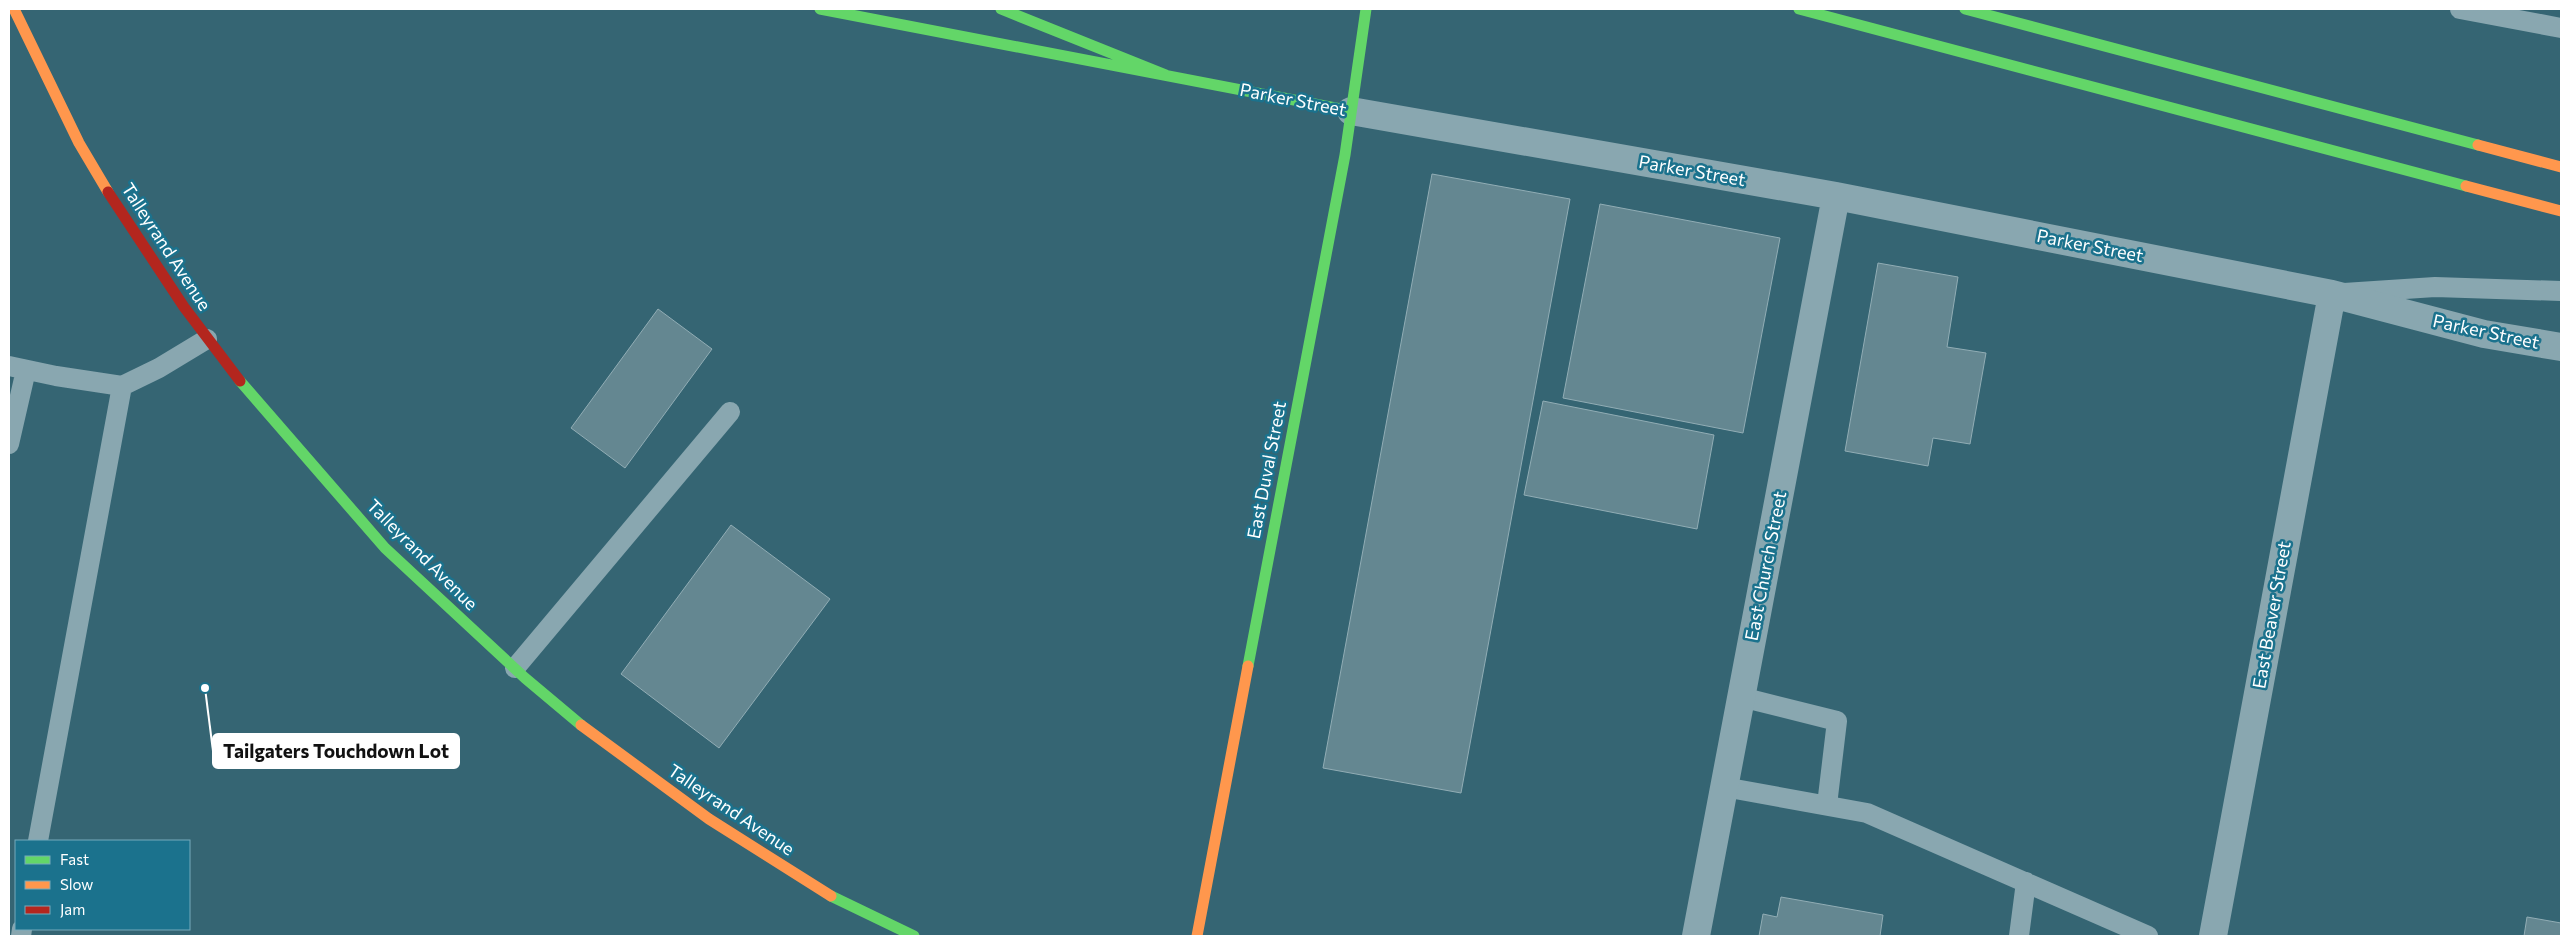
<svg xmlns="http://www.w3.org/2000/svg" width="2570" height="945" font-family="Commissioner,sans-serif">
	<rect width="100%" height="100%" fill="#356573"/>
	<!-- building -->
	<path fill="#648791" stroke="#91adb5" d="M1432,174L1570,199L1461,793L1323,768Z
		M1600,204L1780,238L1743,433L1563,398Z
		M1878,263L1958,277L1947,347L1986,353L1970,444L1933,438L1928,466L1845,451Z
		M658,309L712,349L625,468L571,428Z
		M1543,401L1714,435L1697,529L1524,495Z
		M731,525L830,599L719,748L621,674Z
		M1781,897L1883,915L1880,936H1759L1763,914L1777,917Z
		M2527,917L2561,923V936H2524Z"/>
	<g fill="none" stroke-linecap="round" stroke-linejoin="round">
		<!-- lane -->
		<path stroke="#89a7b0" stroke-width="20" d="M2460,9L2561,28
			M2344,293L2435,287L2561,291
			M9,366L56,376L122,386L159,368L207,339
			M9,444L26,370
			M515,668L730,412
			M1741,697L1837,721L1827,805
			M1724,787L1867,813L2148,936
			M38,841L122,386
			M21,936L22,929
			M2019,936L2026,882"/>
		<!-- street -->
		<path stroke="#89a7b0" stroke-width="28" d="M1351,111L1836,196L2332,294L2484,334L2561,347
			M1696,936L1836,196
			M2213,936L2332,294"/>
		<!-- fast -->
		<path stroke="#63d668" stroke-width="11" d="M820,9L1351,111
			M1001,9L1166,75
			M1799,9L2466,186
			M1965,9L2478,145
			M240,381L385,548L525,678L581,725
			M1248,666L1345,155L1366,9
			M831,896L914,936"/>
		<!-- slow -->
		<path stroke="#ff974d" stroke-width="11" d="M14,9L79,143L108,192
			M2478,145L2561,167
			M2466,186L2561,211
			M581,725L709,819L831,896
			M1197,936L1248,666"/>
		<!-- jam -->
		<path stroke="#b3261e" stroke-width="11" d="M108,192L184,307L240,381"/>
	</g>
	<g text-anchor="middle" stroke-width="5" stroke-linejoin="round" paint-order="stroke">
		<!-- street labels -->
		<g font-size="18" fill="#fff" stroke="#1b728d">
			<text transform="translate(1293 100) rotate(11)" y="6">Parker Street</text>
			<text transform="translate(1692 171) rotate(10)" y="6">Parker Street</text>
			<text transform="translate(2090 246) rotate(11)" y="6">Parker Street</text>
			<text transform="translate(166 247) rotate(57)" y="6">Talleyrand Avenue</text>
			<text transform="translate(2486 332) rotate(12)" y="6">Parker Street</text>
			<text transform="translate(1267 470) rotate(-79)" y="6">East Duval Street</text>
			<text transform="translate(422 555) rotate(45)" y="6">Talleyrand Avenue</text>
			<text transform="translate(1766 566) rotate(-79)" y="6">East Church Street</text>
			<text transform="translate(2272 615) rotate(-80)" y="6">East Beaver Street</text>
			<text transform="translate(731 810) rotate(34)" y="6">Talleyrand Avenue</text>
		</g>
	</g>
	<!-- callouts -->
	<path fill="none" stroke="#fff" stroke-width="2" d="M205 688L213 751"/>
	<circle fill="#fff" stroke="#1b728d" stroke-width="2" cx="205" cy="688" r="5"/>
	<rect fill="#fff" stroke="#fff" stroke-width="2" x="213" y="734" width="246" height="34" rx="5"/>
	<g font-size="19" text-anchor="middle" font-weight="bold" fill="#111">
		<text x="336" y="758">Tailgaters Touchdown Lot</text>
	</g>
	<!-- border -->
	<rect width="2570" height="945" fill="none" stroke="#ffffff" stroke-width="20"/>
	<!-- legend -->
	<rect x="15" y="840" width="175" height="90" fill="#1b728d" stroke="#76aabb"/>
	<rect x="25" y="856" width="25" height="8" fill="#63d668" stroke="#76aabb"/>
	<text x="60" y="865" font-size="15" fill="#ffffff">Fast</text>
	<rect x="25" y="881" width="25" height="8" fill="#ff974d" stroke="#76aabb"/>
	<text x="60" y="890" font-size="15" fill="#ffffff">Slow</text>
	<rect x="25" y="906" width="25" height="8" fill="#b3261e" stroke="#76aabb"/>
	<text x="60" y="915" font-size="15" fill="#ffffff">Jam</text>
</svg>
